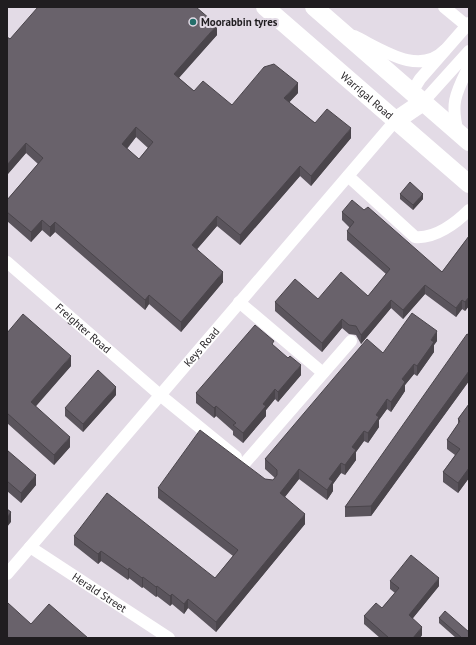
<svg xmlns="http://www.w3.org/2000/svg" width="476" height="645" font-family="'PT Sans',sans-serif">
	<rect width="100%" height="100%" fill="#e3dbe6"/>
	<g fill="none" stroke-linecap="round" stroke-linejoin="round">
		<!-- minor -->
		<g stroke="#fff" stroke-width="12">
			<path d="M444,7L467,26"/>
			<path d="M354,36C381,49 419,77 445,50"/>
			<path d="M412,92L420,79L469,23"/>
			<path d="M423,102L469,51"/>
			<path d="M458,133C450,102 456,93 469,66"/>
			<path d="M348,176L415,237C435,239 456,223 469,210"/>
			<path id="s1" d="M7,262L160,395L236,457"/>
			<path d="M239,302L323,373"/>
			<path d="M244,464L351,341"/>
			<path id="s2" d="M30,547L169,638"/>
			<path id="s3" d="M7,574L395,121"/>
		</g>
		<!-- highway -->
		<g stroke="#fff" stroke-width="18">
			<path id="s4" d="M265,7L469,184"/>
			<path d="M314,7L469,142"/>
			<path d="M395,121L423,102"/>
		</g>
	</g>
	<!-- wall -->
	<path fill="#5a545c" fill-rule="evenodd" d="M217,35L179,78L194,91L232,105L298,93L289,102L315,123L351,138L311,186L300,176L240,245L217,226L197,249L223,282L181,332L149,304L145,310L55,232L50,237L42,230L31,242L7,221V200L38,164L26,153L7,175V37L10,39ZM136,137L148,148L139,159L127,149Z
		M400,194L423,199L413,210L400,199Z
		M364,210L442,272L469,236V306L465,311L462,309L456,317L425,294L403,319L391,308L361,344L356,335L349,334L342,328L322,352L275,311V302L368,296L386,274L347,240V231L350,228L342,220V212Z
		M7,333L71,366L35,406L70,447L54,465L7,423Z
		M469,335V381L371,516L345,517V507Z
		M437,341L434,345V352L417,376L414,374L405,385V391L391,412L387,409L379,420V427L368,443L364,441L356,452V460L345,475L341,473L333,484V491L327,500L299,479L285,497L305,524L216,632L188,608L184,614L172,604L170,606L157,596L156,597L143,587L142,588L129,578L128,580L101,561L98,564L74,545V536L215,578L233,556L158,498V488L265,479L273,480L275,478L265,469V459L383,353Z
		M274,346L301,375L278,402L275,399L266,410V416L243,443L233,435V431L216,416L214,418L196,403V393Z
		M116,395L83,432L65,416V408Z
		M469,404V478L458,493L443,482V472L455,455L447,449V440L458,424V419Z
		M7,450L36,485L21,503L7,491Z
		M390,581L439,586L412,619L422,635L420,638H380L364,624V616L382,608L395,593L390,589Z
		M439,618L469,638H456L439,623Z"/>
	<!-- shaded-wall -->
	<path fill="#4a454b" d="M217,25V35L174,83V74Z
		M298,83V93L284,108V98Z
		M136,127V137L122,154V144Z
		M351,128V138L311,186V176Z
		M26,143V153L7,175V165Z
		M300,166V176L240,245V235Z
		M423,194V199L413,210V205Z
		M217,216V226L192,255V245Z
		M42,220V230L31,242V232Z
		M55,222V232L50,237V227Z
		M223,272V282L181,332V322Z
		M425,285V294L403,319V310Z
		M149,295V304L145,310V300Z
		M469,297V306L465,311V302Z
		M391,300V308L361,344V335Z
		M462,300V309L456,317V308Z
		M342,319V328L322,352V343Z
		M437,331V341L434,345V352L417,376V366L431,340Z
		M71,356V366L31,412V402Z
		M414,364V374L405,385V391L391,412V402L402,379Z
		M301,365V375L278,402V392Z
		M469,371V381L371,516V506Z
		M116,387V395L83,432V424Z
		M275,389V399L266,410V416L243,443V433L263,404Z
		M387,399V409L379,420V427L368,443V433L376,415Z
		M216,406V416L214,418V408Z
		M364,431V441L356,452V460L345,475V465L352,447Z
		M70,437V447L54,465V455Z
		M341,463V473L333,484V491L327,500V490L329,479Z
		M469,468V478L458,493V483Z
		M299,469V479L280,503V493Z
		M36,475V485L21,503V493Z
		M11,512V522L7,527V517Z
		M305,514V524L216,632V622Z
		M101,551V561L98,564V554Z
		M129,568V578L128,580V570Z
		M143,577V587L142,588V578Z
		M439,578V586L409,623V615Z
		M157,586V596L156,597V587Z
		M172,594V604L170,606V596Z
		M188,599V608L184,614V604Z
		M422,627V635L420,638H413Z"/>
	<!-- building -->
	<path fill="#69626b" stroke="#4a454b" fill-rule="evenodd" d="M38,7H196L217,25L174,74L194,91L203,81L232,105L264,67L274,64L298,83L284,98L315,123L327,109L351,128L311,176L300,166L240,235L217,216L192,245L223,272L181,322L149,295L145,300L55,222L50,227L42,220L31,232L7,212V200L43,158L26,143L7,165V37L10,39ZM136,127L153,142L139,159L122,144Z
		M410,182L423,194L413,205L400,194Z
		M352,200L364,210L368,207L442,272L469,236V297L465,302L462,300L456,308L425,285L403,310L391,300L361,335L356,326L349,325L342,319L322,343L275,302L295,279L318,299L341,272L368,296L390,269L347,231L354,222L342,212Z
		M412,313L437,331L431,340L434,342L417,366L414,364L402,379L405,382L391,402L387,399L376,415L379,417L368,433L364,431L352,447L356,450L345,465L341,463L329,479L333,481L327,490L299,469L280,493L305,514L216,622L188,599L184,604L172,594L170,596L157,586L156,587L143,577L142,578L129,568L128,570L101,551L98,554L74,536L107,493L215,578L238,550L158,488L200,430L265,479L273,480L277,475V470L265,459L367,339L383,353Z
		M23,314L71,356L31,402L70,437L54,455L7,413V333Z
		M255,325L274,341L272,344L288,358L290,356L301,365L278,392L275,389L263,404L266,406L243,433L233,425L236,423L216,406L214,408L196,393Z
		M467,334L469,335V371L371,506L345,507Z
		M98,370L116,387L83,424L65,408Z
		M469,404V468L458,483L443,472L460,449L447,440L460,421L458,419Z
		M7,450L36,475L21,493L7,481Z
		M7,509L11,512L7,517Z
		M411,555L439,578L409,615L422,627L413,638H389L364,616L376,603L382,608L399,588L390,581Z
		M8,603L31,624L49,604L88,638H7V605Z
		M445,611L469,632V638H462L439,618Z"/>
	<!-- markers -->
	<circle fill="#246e6a" stroke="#e3dbe6" stroke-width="1.5" cx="193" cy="22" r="4"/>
	<g text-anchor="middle" stroke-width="4" stroke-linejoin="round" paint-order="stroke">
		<!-- poi labels -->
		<g font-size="11" font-weight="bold" fill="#201d20" stroke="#e3dbe6" text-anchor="start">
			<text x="201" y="26">Moorabbin tyres</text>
		</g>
		<!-- street labels -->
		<g font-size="11" fill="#201d20" stroke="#e3dbe6">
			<text dy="4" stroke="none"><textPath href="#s4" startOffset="135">Warrigal Road</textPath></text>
			<text dy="4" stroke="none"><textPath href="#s1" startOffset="101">Freighter Road</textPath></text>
			<text dy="4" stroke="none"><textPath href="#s3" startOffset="299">Keys Road</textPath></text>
			<text dy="4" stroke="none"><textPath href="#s2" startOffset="83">Herald Street</textPath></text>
		</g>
	</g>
	<!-- border -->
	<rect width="476" height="645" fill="none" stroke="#201d20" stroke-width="16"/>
</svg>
